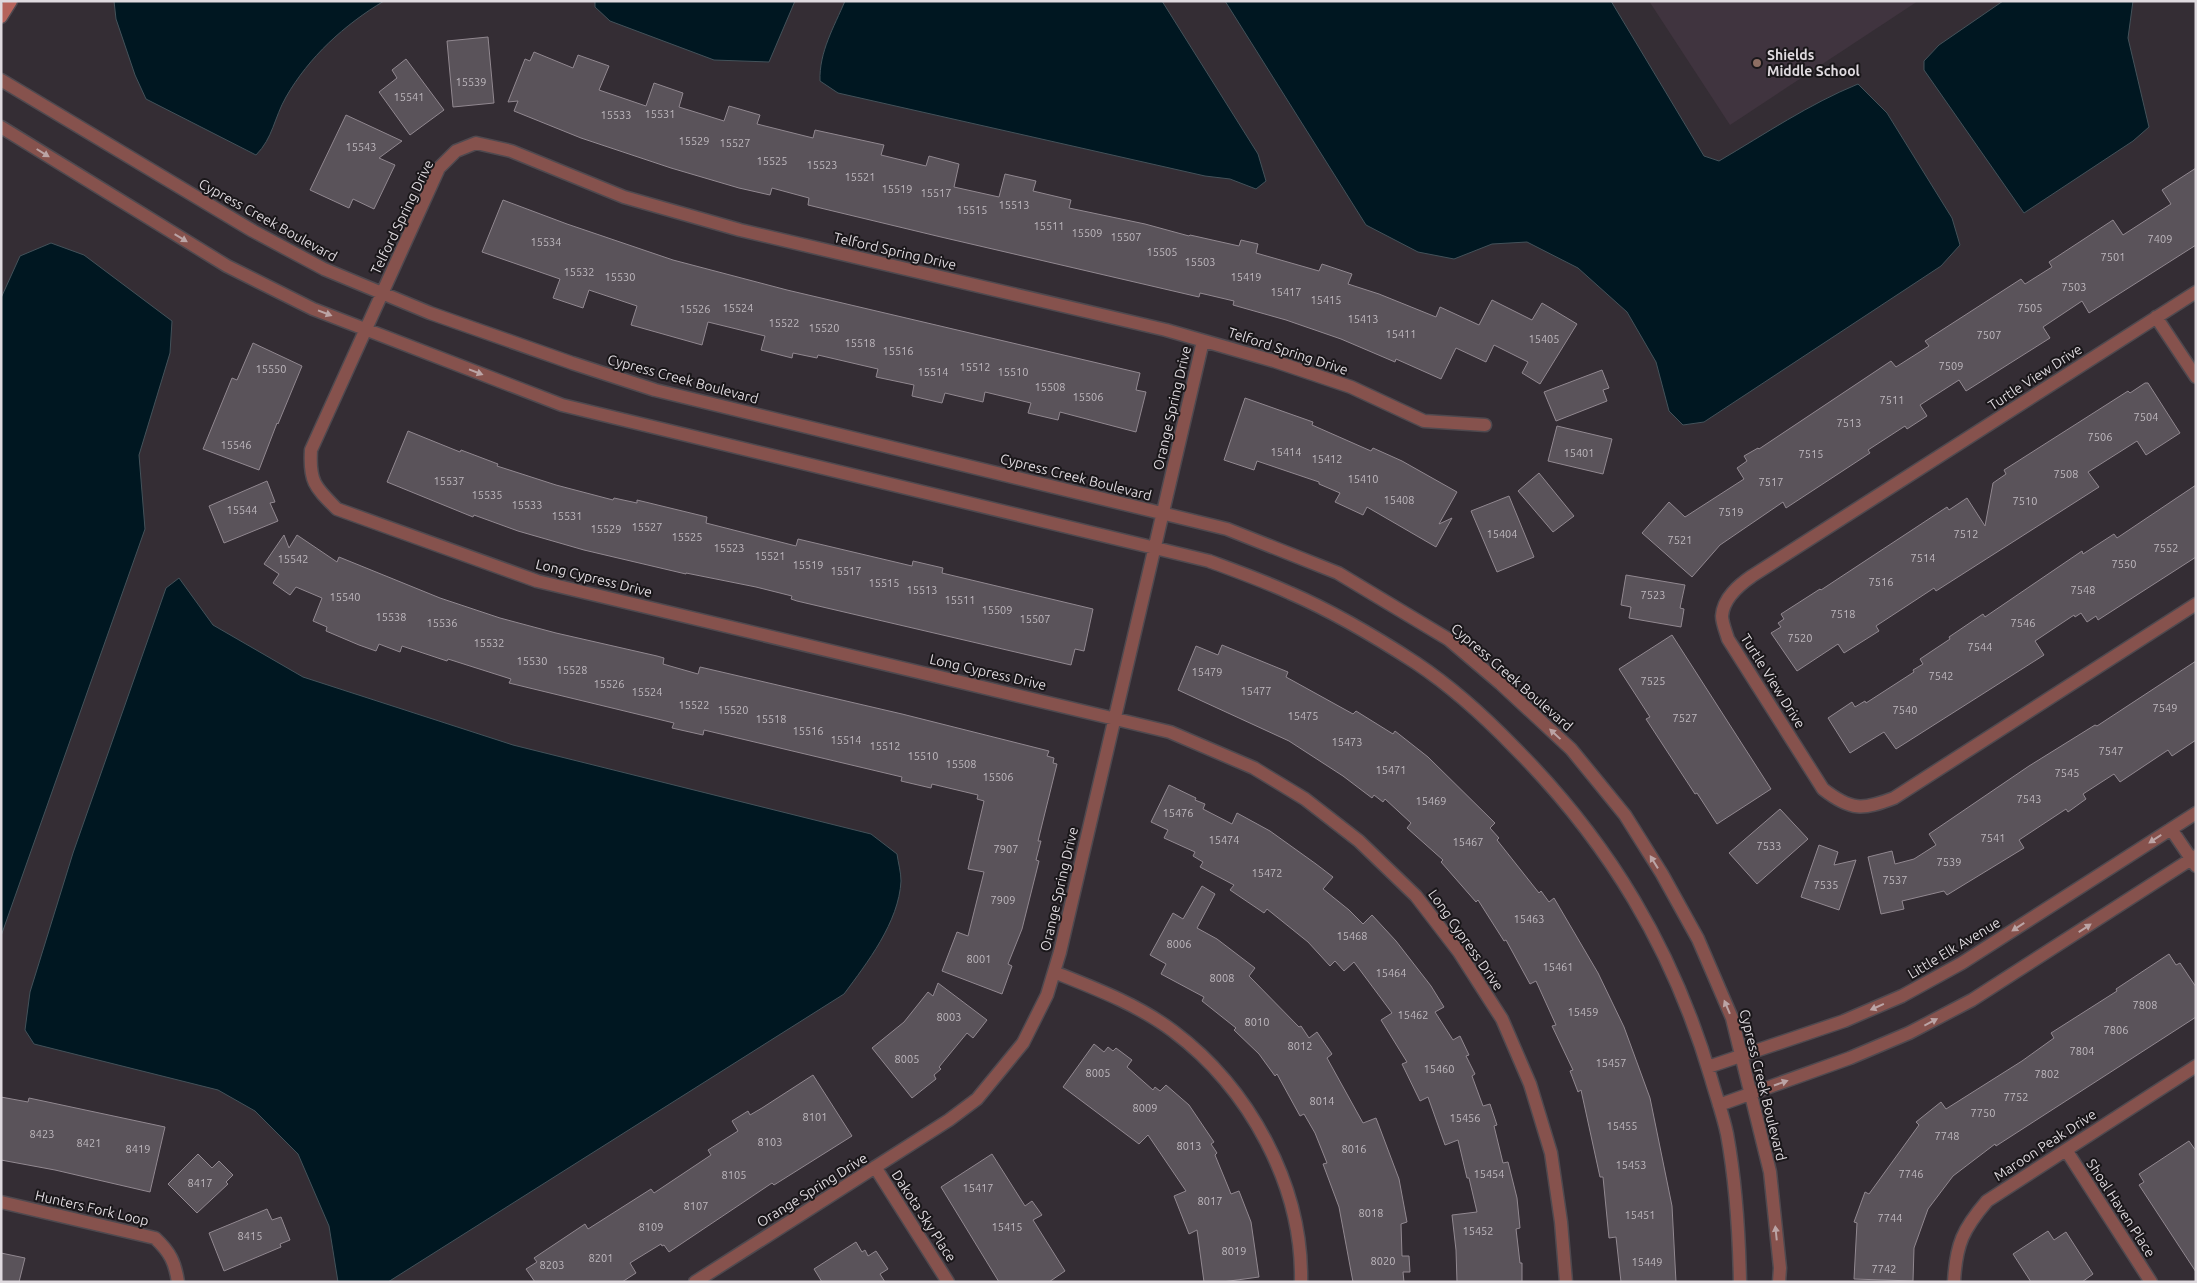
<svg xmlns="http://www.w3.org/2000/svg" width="2197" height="1283" font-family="Ubuntu,sans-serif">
	<rect width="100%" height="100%" fill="#342d34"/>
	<!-- built -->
	<path fill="#40343f" d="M1649,1H1918L1730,125Z"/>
	<!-- water -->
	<path fill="#001721" stroke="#43525a" d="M114,1H384C344,25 309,57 286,97C274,118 273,138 256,155L146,99L135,75L116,19Z
		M595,1H795L769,62L714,60L610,21L595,7Z
		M845,1H1162L1258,154L1266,181L1256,189L1230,179L1205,176L838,93L820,81C819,52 834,27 845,1Z
		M1225,1H1611L1704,156L1719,161C1765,134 1809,104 1858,84L1887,113L1952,218L1960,245L1941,266L1704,422L1683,425L1669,411L1656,362L1627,312L1578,268L1527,242L1492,244L1454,259L1418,252L1366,225Z
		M2003,1H2133L2128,38L2149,127L2133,141L2024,213L1924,70V61L1939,45Z
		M51,243L84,255L172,321L170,353L139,455L145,529L1,936V298L20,256Z
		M179,578L213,625L303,677L513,745L871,834L897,854C898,862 901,872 901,881C899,922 867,963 844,994L388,1282H338L329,1226L298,1154L255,1111L218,1090L34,1044L25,1030L30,992L73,853L166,588Z"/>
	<!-- building -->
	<path fill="#5a535a" stroke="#918890" d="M488,37L494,103L453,107L447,41Z
		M534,52L573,68L578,55L609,66L599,90L646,106L654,83L683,93L679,107L724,121L729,106L760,115L757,124L813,138L815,130L884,145L881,155L926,166L929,156L959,164L954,187L999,197L1005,174L1036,181L1033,191L1071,200L1069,208L1145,224L1189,236L1190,235L1239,246L1241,240L1258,244L1256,253L1319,271L1322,264L1352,274L1348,284L1379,294L1436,317L1440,307L1479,325L1492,300L1532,320L1542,303L1577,324L1540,384L1522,373L1528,362L1494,345L1486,362L1456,348L1441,379L1396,359L1395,362L1341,339L1286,320L1233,305L1234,301L1200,293L1199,297L941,237L808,205L809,198L772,188L770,195L739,188L671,168L581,138L514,111L518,101L508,102L525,59L530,61Z
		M406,59L444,110L410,135L379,92L397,78L392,70Z
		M346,115L402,141L379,158L395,165L374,209L353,199L349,208L310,190Z
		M2196,168V245L2089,313L2082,301L2043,327L2050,338L1966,391L1959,380L1920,405L1927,416L1907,429L1905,426L1868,450L1870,453L1786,508L1783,502L1739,532L1720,545L1692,577L1642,533L1669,502L1685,517L1744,479L1737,468L1747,461L1744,456L1758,448L1759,449L1891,361L1896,367L1929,346L1925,341L2021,279L2025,284L2052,267L2049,262L2113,220L2123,235L2171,204L2162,190Z
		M503,200L567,224L673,260L787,290L1140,373L1136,390L1146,392L1136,432L1060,412L1058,420L1028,413L1031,403L985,392L983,402L945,393L942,403L912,396L914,385L876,377L878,369L818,355L817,358L793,353L792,358L761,350L765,336L708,322L702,345L631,325L637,306L589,290L583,308L553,298L560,279L482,252Z
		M253,343L302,366L278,424L277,423L259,470L203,449L232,378L237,380Z
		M1602,370L1609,388L1603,390L1607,401L1556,421L1544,392Z
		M2145,383H2148L2180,433L2146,455L2137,441L2088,472L2099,487L1936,591L1934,588L1876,626L1879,631L1844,653L1838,644L1797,671L1771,633L1781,627L1778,623L1784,619L1781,614L1820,589L1821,590L1947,507L1949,510L1967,498L1985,526L1993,483L2006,474L2004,470L2128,391L2130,393Z
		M1245,398L1313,422L1312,425L1371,451L1373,448L1402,461L1457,492L1439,524L1452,518L1436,547L1367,507L1363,515L1335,502L1340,493L1319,484V482L1257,461L1254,470L1224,460Z
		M1557,426L1612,439L1603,474L1548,461Z
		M408,431L460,452L461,450L498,464L497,466L556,485L613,500L614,498L637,503V500L707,517L706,523L796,546L798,539L912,566L913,561L943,568L942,573L1093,609L1084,651L1075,649L1071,665L797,601L791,599L792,596L756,587L686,573V574L584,550L518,531L474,515L473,517L387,482Z
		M1539,473L1574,516L1553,532L1518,491Z
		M267,481L275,502L270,503L278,521L224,543L209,506Z
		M2196,485V557L2098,620L2096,616L2087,622L2081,613L2075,617L2074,615L2035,641L2044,655L1896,749L1884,732L1850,753L1828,718L1852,702L1855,707L1865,701L1866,703L1914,672L1913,670L1923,664L1920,659L1950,639L1949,637L1983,614L1985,617L2082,551L2083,554L2114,534L2117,538Z
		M1509,496L1534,557L1497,572L1471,511Z
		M284,535L289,548L297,535L337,562L339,557L440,598L500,618L556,633L657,656L664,658L663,664L698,674L700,667L902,714L1049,751L1047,756L1054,758L1053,763L1057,764L1038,841H1041L1036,860L1039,861L1022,929L1008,964L1012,966L1002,994L942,971L957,932L968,936L984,872L968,869L984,801L977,799L978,795L932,784L931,788L901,781L902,777L704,730L703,735L672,728L674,723L509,683L511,679L448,659L447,661L402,646L400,652L379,644L376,651L359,645L326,631L327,627L313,621L322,598L296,587L290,595L273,583L279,574L264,564Z
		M1626,575L1685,585L1680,608L1684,609L1681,627L1629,618L1631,607L1621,605Z
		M1672,635L1771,789L1717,824L1697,793L1695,794L1646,719L1650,717L1619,669Z
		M1222,645L1288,672L1286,677L1353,714L1356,711L1393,734L1395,731L1428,757L1495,823L1490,828L1499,838L1497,840L1539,893L1541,891L1549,902L1554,898L1598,973L1624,1027L1650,1098L1672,1206L1676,1282H1621L1616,1237L1609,1238L1603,1177H1600L1581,1090L1578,1092L1570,1071L1573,1070L1552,1026L1556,1025L1536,981L1530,984L1506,940L1504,941L1478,900L1476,902L1441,862L1443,860L1407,828L1411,823L1385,799L1383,802L1374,795L1372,798L1343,776L1289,741L1178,690L1196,646L1218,655Z
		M2196,661V740L2172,756L2168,750L2120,782L2114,774L2083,794L2086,799L2068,812L2066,809L2019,840L2024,848L1947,895L1944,891L1902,901L1904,909L1881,914L1868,857L1892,851L1895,864L1914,859L1936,845L1929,834L2029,766L2095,725L2097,726Z
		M1169,785L1196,798L1195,800L1205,804L1203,809L1232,824L1237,813L1270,831L1316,864L1333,877L1323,889L1349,910L1363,924L1372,915L1396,941L1431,986L1444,1007L1435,1012L1453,1040L1460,1036L1469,1055L1466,1056L1475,1074L1472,1076L1483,1106L1490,1104L1497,1125L1494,1126L1503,1163L1508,1162L1517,1198L1520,1228L1516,1229L1520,1263H1522V1282H1457L1456,1250L1452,1215L1477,1212L1469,1178H1467L1458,1140L1445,1145L1428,1097L1420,1101L1402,1064L1407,1062L1381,1020L1392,1013L1354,962L1344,971L1335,961L1330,966L1308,942L1267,909L1264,913L1230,890L1234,885L1200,867L1203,862L1193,856L1195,852L1164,838L1168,830L1151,822Z
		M1780,809L1808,839L1757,884L1729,853Z
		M1819,845L1838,852L1834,865L1856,860L1839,910L1801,897Z
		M1202,886L1215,894L1197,928L1217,939L1255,968L1249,976L1299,1027L1301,1026L1309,1038L1317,1032L1332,1054L1327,1058L1363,1123L1376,1118L1399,1179L1407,1222L1401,1224L1402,1256H1409L1410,1272H1403L1404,1282H1353L1339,1207L1323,1164L1327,1163L1315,1133L1304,1114L1300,1116L1277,1074L1275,1076L1259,1054L1234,1030L1236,1028L1202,1001L1204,997L1161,974L1166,964L1150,955L1173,913L1183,919Z
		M2169,954L2176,965L2180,963L2196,987V1017L1996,1146L1995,1144L1953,1176L1928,1209L1914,1248L1913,1281L1854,1279L1857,1223L1854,1222L1865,1192L1869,1194L1919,1125L1916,1122L1941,1102L1946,1109L2022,1061L2054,1038L2051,1033L2117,991L2116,989Z
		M938,983L987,1020L973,1038L967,1033L939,1067L941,1069L934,1075L936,1079L912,1098L872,1048L904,1022L928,992L933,996Z
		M1094,1044L1104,1052L1108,1047L1113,1051L1116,1048L1132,1060L1127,1067L1153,1090L1155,1087L1160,1091L1166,1085L1189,1105L1214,1142L1211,1144L1217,1153L1215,1155L1231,1194L1239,1191L1251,1222L1259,1277L1222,1282H1204L1197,1230L1189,1234L1174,1196L1186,1191L1148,1135L1139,1144L1063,1087Z
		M813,1075L852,1136L774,1185L772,1183L669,1252L664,1245L662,1246L661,1244L630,1263L636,1273L622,1282H535L526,1269L537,1262L534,1258L585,1224L588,1229L651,1189L654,1193L711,1155L708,1150L738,1131L732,1121L748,1111L750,1115L762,1108Z
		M1,1097L28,1102L29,1098L165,1127L150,1192L55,1170L1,1160Z
		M2189,1141L2196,1151V1272L2139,1185L2144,1182L2139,1174Z
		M198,1154L212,1168L219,1161L233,1175L226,1182L228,1184L197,1213L168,1184Z
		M992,1154L1025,1206L1032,1201L1042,1215L1033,1220L1065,1271L1049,1282H999L941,1187Z
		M267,1209L272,1220L281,1217L290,1240L280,1244L281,1247L224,1271L209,1233Z
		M2048,1231L2054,1240L2066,1232L2093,1274L2082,1282H2031L2013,1254Z
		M856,1242L862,1252L865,1250L868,1256L876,1251L888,1269L880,1274L885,1282H822L814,1269Z
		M1,1253L25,1258L19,1282H1Z"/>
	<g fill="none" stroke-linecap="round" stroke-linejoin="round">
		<!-- street casing -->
		<g stroke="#4f494f" stroke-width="15">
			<path id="street" d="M1,80L253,231L324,269L430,313L572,363L655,390L1227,529L1338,573L1448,639L1501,684L1571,749L1625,815L1662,874L1698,939L1732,1018L1770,1172L1780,1268L1779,1282
				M1,127L227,266L313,309L562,405L1209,561C1236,571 1264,581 1290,593C1334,612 1376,637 1416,663C1452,687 1484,716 1514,747C1609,842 1673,949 1711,1078C1716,1096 1723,1115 1727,1134C1736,1183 1739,1232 1740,1282
				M2196,292L1752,576C1739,585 1723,598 1722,616C1722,623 1726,632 1728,639L1823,789C1851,811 1863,810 1894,798L2196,604
				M2156,317L2196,377
				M1485,425L1424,421L1351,387L1274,361L1166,330L740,230L624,197L511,151L476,143L456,151L439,168L311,450C309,482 315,487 337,509L537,581L1170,732L1254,768L1305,799L1359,841L1416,896L1459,952L1502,1019L1530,1084L1551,1153L1561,1222L1566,1282
				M2171,829L2196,866
				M1054,972C1094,988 1137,1004 1173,1031C1249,1088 1303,1185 1301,1282
				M1708,1067L1844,1021L1902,996L1962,963L2196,813
				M1719,1105L1850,1058L1909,1033L1972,1000L2196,856
				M2066,1150L2151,1282
				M875,1167L948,1282
				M1,1202L155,1238C170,1252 175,1262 178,1282
				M695,1282L949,1120L977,1099L1023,1043L1047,995L1060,952L1203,341
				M1954,1282C1956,1244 1963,1229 1987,1201L2196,1066"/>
		</g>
		<!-- secondary casing -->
		<g stroke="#4f494f" stroke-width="15">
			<path id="secondary" d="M1,17L11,1"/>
		</g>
		<!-- street -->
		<use href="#street" stroke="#86524d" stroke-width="12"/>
		<!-- secondary -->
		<use href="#secondary" stroke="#b5635b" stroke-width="12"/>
	</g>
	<!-- one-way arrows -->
	<defs><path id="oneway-solid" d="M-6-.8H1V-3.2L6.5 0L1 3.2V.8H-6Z" transform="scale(1.25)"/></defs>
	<g fill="#bba4a5">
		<use href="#oneway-solid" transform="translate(43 153) rotate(32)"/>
		<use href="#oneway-solid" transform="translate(181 238) rotate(31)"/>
		<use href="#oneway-solid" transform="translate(325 313) rotate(21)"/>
		<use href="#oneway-solid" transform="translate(476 372) rotate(21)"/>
		<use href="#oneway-solid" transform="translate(1555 734) rotate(-137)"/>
		<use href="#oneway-solid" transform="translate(2155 839) rotate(147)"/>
		<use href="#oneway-solid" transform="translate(1654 862) rotate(-122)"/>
		<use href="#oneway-solid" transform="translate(2018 927) rotate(147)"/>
		<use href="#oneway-solid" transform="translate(2085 928) rotate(-33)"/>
		<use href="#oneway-solid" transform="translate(1727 1007) rotate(-113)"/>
		<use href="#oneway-solid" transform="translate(1877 1007) rotate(156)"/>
		<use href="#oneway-solid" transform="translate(1931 1022) rotate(-28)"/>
		<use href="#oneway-solid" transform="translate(1781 1083) rotate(-19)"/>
		<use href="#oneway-solid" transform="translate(1776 1233) rotate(-96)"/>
	</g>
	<!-- markers -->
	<circle fill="#8d6e63" stroke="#1a171a" stroke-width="2" cx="1757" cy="63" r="5"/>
	<g text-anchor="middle" stroke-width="4" stroke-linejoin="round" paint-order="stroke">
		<!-- number labels -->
		<g font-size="11" fill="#beb8be">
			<text x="471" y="86">15539</text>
			<text x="409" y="101">15541</text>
			<text x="660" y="118">15531</text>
			<text x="616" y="119">15533</text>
			<text x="694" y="145">15529</text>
			<text x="735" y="147">15527</text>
			<text x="361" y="151">15543</text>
			<text x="772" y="165">15525</text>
			<text x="822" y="169">15523</text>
			<text x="860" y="181">15521</text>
			<text x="897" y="193">15519</text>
			<text x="936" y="197">15517</text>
			<text x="1014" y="209">15513</text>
			<text x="972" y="214">15515</text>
			<text x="1049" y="230">15511</text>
			<text x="1087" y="237">15509</text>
			<text x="1126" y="241">15507</text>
			<text x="2160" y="243">7409</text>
			<text x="546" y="246">15534</text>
			<text x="1162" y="256">15505</text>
			<text x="2113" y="261">7501</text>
			<text x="1200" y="266">15503</text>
			<text x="579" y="276">15532</text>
			<text x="620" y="281">15530</text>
			<text x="1246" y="281">15419</text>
			<text x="2074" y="291">7503</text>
			<text x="1286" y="296">15417</text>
			<text x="1326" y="304">15415</text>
			<text x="738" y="312">15524</text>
			<text x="2030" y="312">7505</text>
			<text x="695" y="313">15526</text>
			<text x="1363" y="323">15413</text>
			<text x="784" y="327">15522</text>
			<text x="824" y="332">15520</text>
			<text x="1401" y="338">15411</text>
			<text x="1989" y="339">7507</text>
			<text x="1544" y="343">15405</text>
			<text x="860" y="347">15518</text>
			<text x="898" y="355">15516</text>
			<text x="1951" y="370">7509</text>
			<text x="975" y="371">15512</text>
			<text x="271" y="373">15550</text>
			<text x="933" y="376">15514</text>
			<text x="1013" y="376">15510</text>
			<text x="1050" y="391">15508</text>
			<text x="1088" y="401">15506</text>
			<text x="1892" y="404">7511</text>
			<text x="2146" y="421">7504</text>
			<text x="1849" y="427">7513</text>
			<text x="2100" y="441">7506</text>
			<text x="236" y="449">15546</text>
			<text x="1286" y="456">15414</text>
			<text x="1579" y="457">15401</text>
			<text x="1811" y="458">7515</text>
			<text x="1327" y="463">15412</text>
			<text x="2066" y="478">7508</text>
			<text x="1363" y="483">15410</text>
			<text x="449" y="485">15537</text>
			<text x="1771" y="486">7517</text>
			<text x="487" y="499">15535</text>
			<text x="1399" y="504">15408</text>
			<text x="2025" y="505">7510</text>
			<text x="527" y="509">15533</text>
			<text x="242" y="514">15544</text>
			<text x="1731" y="516">7519</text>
			<text x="567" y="520">15531</text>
			<text x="647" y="531">15527</text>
			<text x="606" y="533">15529</text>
			<text x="1502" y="538">15404</text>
			<text x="1966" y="538">7512</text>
			<text x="687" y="541">15525</text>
			<text x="1680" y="544">7521</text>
			<text x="729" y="552">15523</text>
			<text x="2166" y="552">7552</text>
			<text x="770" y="560">15521</text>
			<text x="1923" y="562">7514</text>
			<text x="293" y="563">15542</text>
			<text x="2124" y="568">7550</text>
			<text x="808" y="569">15519</text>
			<text x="846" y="575">15517</text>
			<text x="1881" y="586">7516</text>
			<text x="884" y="587">15515</text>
			<text x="922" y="594">15513</text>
			<text x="2083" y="594">7548</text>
			<text x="1653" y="599">7523</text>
			<text x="345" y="601">15540</text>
			<text x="960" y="604">15511</text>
			<text x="997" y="614">15509</text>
			<text x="1843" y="618">7518</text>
			<text x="391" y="621">15538</text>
			<text x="1035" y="623">15507</text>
			<text x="442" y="627">15536</text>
			<text x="2023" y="627">7546</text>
			<text x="1800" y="642">7520</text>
			<text x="489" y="647">15532</text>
			<text x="1980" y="651">7544</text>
			<text x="532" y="665">15530</text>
			<text x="572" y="674">15528</text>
			<text x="1207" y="676">15479</text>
			<text x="1941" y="680">7542</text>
			<text x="1653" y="685">7525</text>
			<text x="609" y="688">15526</text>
			<text x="1256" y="695">15477</text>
			<text x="647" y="696">15524</text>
			<text x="694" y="709">15522</text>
			<text x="2165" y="712">7549</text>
			<text x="733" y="714">15520</text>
			<text x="1905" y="714">7540</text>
			<text x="1303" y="720">15475</text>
			<text x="1685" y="722">7527</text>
			<text x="771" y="723">15518</text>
			<text x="808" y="735">15516</text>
			<text x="846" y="744">15514</text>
			<text x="1347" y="746">15473</text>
			<text x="885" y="750">15512</text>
			<text x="2111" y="755">7547</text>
			<text x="923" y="760">15510</text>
			<text x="961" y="768">15508</text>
			<text x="1391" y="774">15471</text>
			<text x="2067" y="777">7545</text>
			<text x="998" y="781">15506</text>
			<text x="2029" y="803">7543</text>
			<text x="1431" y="805">15469</text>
			<text x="1178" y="817">15476</text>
			<text x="1993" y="842">7541</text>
			<text x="1224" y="844">15474</text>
			<text x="1468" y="846">15467</text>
			<text x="1769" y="850">7533</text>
			<text x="1006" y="853">7907</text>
			<text x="1949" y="866">7539</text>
			<text x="1267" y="877">15472</text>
			<text x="1895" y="884">7537</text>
			<text x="1826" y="889">7535</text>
			<text x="1003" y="904">7909</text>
			<text x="1529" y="923">15463</text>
			<text x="1352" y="940">15468</text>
			<text x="1179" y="948">8006</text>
			<text x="979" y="963">8001</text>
			<text x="1558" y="971">15461</text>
			<text x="1391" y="977">15464</text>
			<text x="1222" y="982">8008</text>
			<text x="2145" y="1009">7808</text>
			<text x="1583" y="1016">15459</text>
			<text x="1413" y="1019">15462</text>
			<text x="949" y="1021">8003</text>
			<text x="1257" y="1026">8010</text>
			<text x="2116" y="1034">7806</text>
			<text x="1300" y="1050">8012</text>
			<text x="2082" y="1055">7804</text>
			<text x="907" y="1063">8005</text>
			<text x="1611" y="1067">15457</text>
			<text x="1439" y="1073">15460</text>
			<text x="1098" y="1077">8005</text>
			<text x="2047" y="1078">7802</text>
			<text x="2016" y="1101">7752</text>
			<text x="1322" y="1105">8014</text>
			<text x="1145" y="1112">8009</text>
			<text x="1983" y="1117">7750</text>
			<text x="815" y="1121">8101</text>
			<text x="1465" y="1122">15456</text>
			<text x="1622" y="1130">15455</text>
			<text x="42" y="1138">8423</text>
			<text x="1947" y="1140">7748</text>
			<text x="770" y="1146">8103</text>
			<text x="89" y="1147">8421</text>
			<text x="1189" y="1150">8013</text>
			<text x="138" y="1153">8419</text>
			<text x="1354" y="1153">8016</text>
			<text x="1631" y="1169">15453</text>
			<text x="1489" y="1178">15454</text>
			<text x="1911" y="1178">7746</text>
			<text x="734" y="1179">8105</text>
			<text x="200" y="1187">8417</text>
			<text x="978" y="1192">15417</text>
			<text x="1210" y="1205">8017</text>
			<text x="696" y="1210">8107</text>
			<text x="1371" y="1217">8018</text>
			<text x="1640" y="1219">15451</text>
			<text x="1890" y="1222">7744</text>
			<text x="651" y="1231">8109</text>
			<text x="1007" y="1231">15415</text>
			<text x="1478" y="1235">15452</text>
			<text x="250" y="1240">8415</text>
			<text x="1234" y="1255">8019</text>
			<text x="601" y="1262">8201</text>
			<text x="1383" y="1265">8020</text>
			<text x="1647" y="1266">15449</text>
			<text x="552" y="1269">8203</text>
			<text x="1884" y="1273">7742</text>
		</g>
		<!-- poi labels -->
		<g font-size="14" font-weight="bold" fill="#dfdadf" stroke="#1a171a" text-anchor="start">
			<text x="1767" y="60">Shields<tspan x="1767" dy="16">Middle School</tspan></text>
		</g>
		<!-- street labels -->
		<g font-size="14" fill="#dfdadf" stroke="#1a171a">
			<text transform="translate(402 217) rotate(-64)" y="5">Telford Spring Drive</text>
			<text transform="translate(268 220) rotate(29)" y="5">Cypress Creek Boulevard</text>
			<text transform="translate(895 251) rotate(13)" y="5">Telford Spring Drive</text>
			<text transform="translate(1288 351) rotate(18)" y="5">Telford Spring Drive</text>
			<text transform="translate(2035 377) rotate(-33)" y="5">Turtle View Drive</text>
			<text transform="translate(683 379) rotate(15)" y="5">Cypress Creek Boulevard</text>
			<text transform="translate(1172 408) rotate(-77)" y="5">Orange Spring Drive</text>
			<text transform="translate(1076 477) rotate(14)" y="5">Cypress Creek Boulevard</text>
			<text transform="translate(594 578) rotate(14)" y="5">Long Cypress Drive</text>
			<text transform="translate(988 672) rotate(13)" y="5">Long Cypress Drive</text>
			<text transform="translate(1512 677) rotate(41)" y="5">Cypress Creek Boulevard</text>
			<text transform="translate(1773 681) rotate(58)" y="5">Turtle View Drive</text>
			<text transform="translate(1059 889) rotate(-77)" y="5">Orange Spring Drive</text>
			<text transform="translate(1466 940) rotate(55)" y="5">Long Cypress Drive</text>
			<text transform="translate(1954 948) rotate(-31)" y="5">Little Elk Avenue</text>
			<text transform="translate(1763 1085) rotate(76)" y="5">Cypress Creek Boulevard</text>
			<text transform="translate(2045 1145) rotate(-33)" y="5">Maroon Peak Drive</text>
			<text transform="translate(812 1190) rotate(-32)" y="5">Orange Spring Drive</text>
			<text transform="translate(92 1208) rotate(13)" y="5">Hunters Fork Loop</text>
			<text transform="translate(2121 1208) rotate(57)" y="5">Shoal Haven Place</text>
			<text transform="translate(924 1216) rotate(57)" y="5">Dakota Sky Place</text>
		</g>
	</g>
	<!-- border -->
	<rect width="2197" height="1283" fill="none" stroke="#dfdadf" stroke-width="5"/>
</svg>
